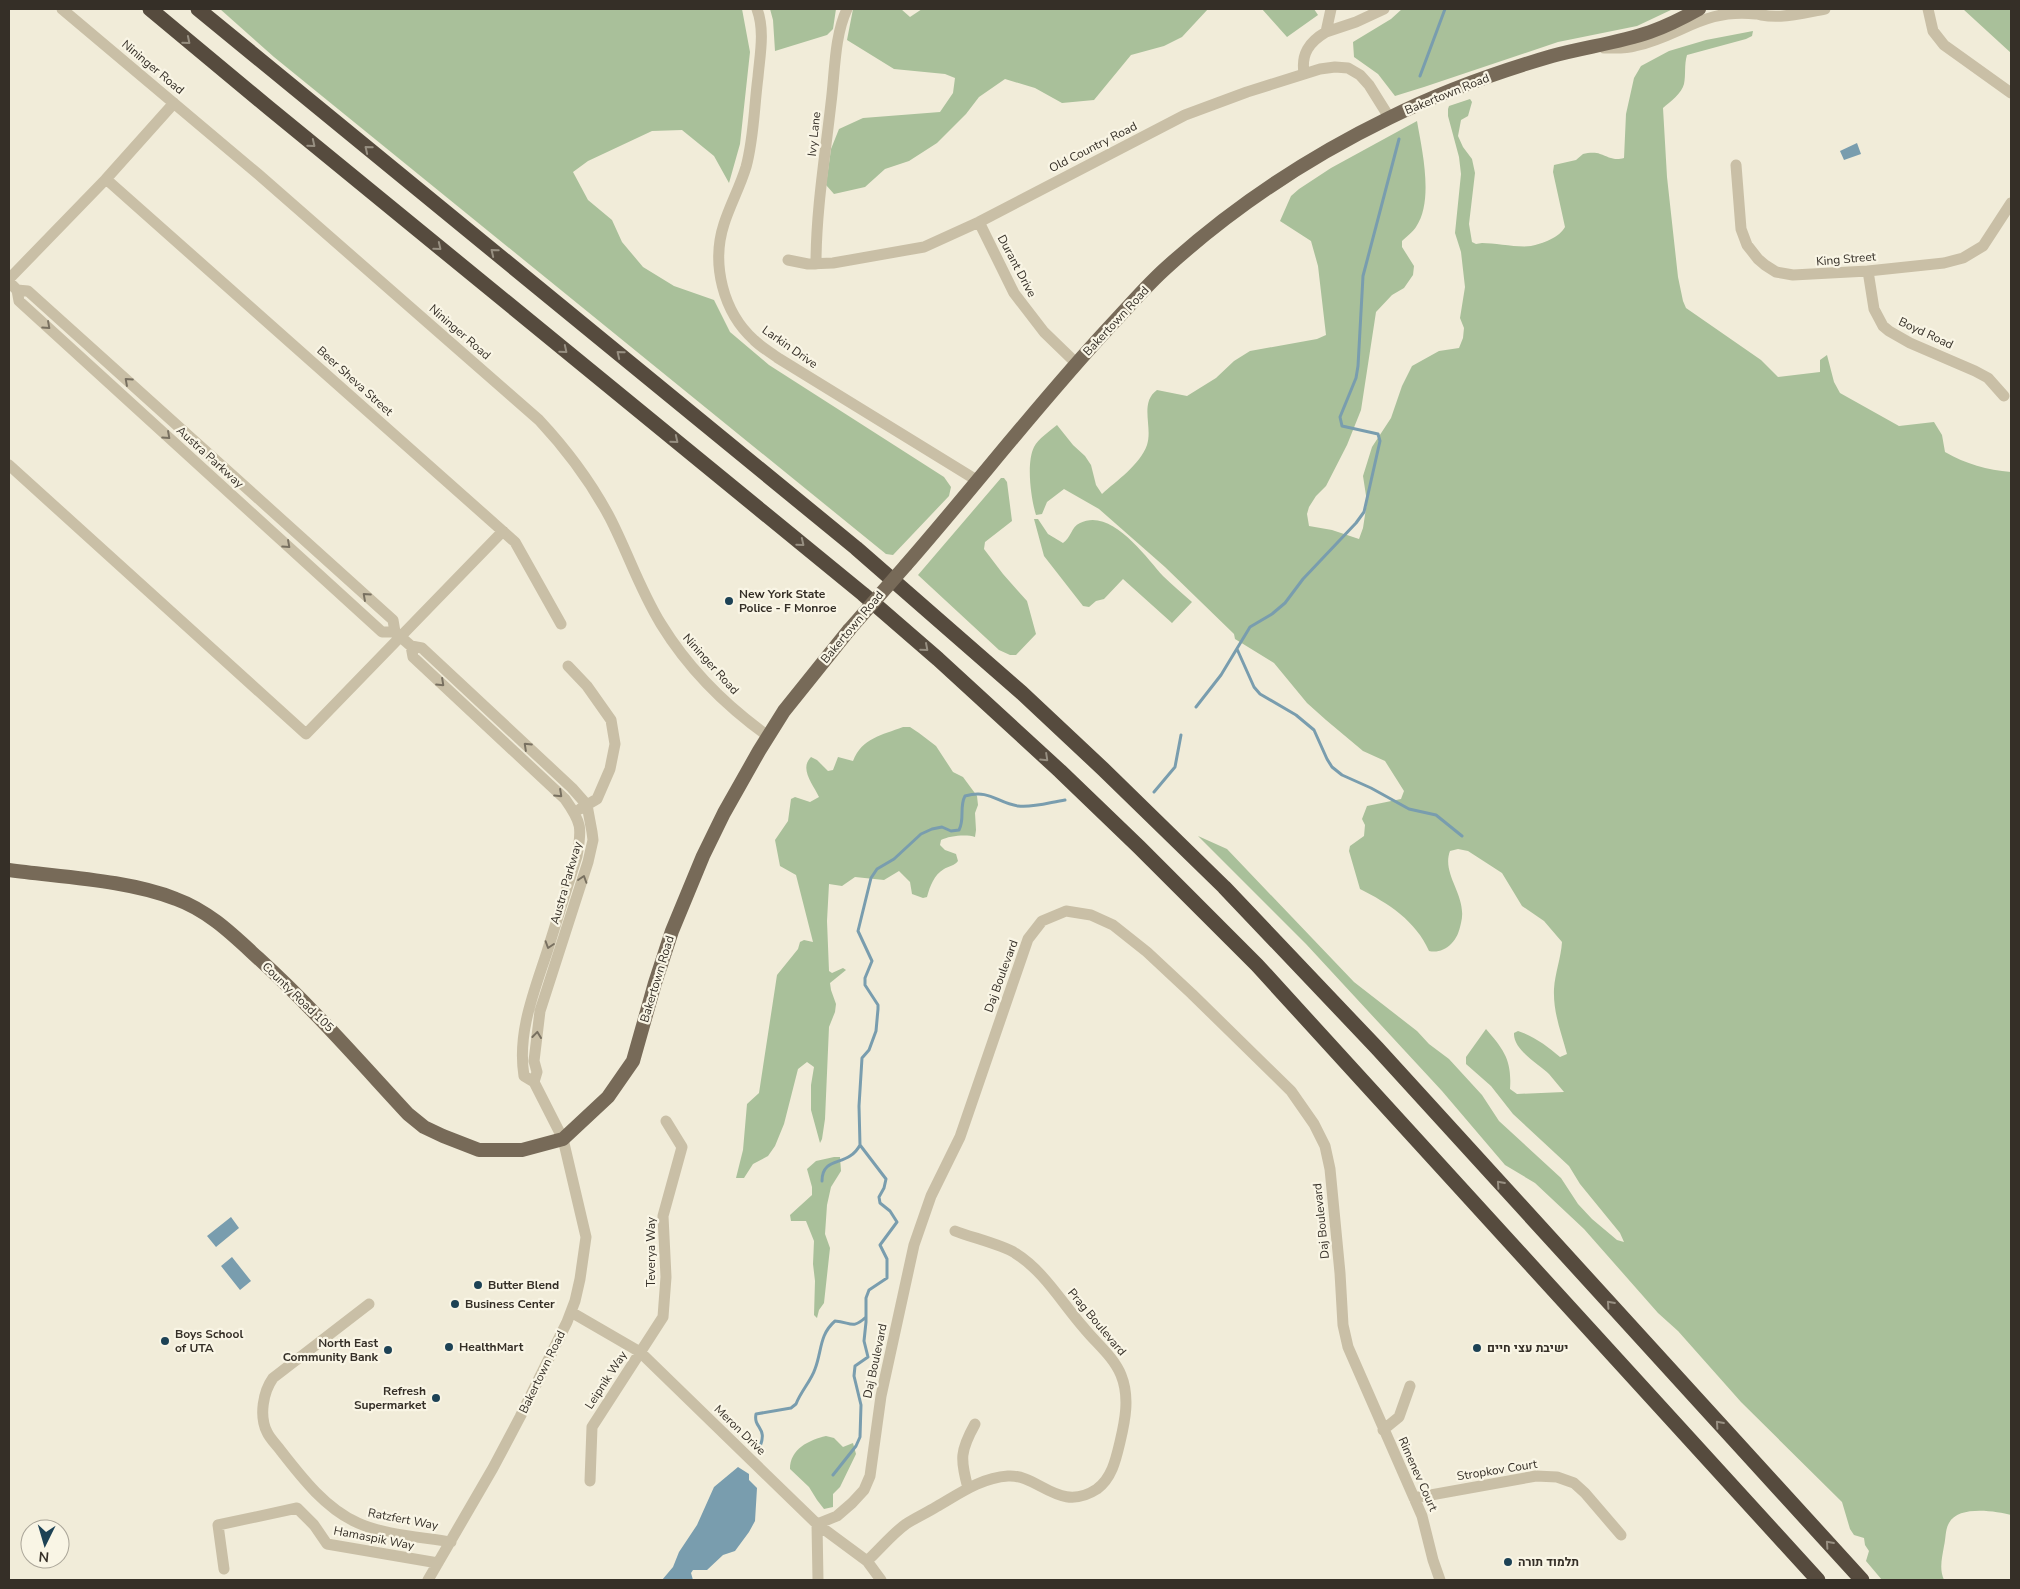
<svg xmlns="http://www.w3.org/2000/svg" width="2020" height="1589" font-family="'Nunito Sans',Heebo,sans-serif">
	<rect width="100%" height="100%" fill="#f1ecd9"/>
	<!-- green -->
	<path fill="#a9c09a" d="M220,9H742L750,52L740,144L729,183L714,156L682,130L652,131L588,161L573,172L588,200L612,220L622,242L643,267L674,286L714,300L730,332L769,365L944,477L951,487L949,496L893,555L886,554L274,57Z
		M770,9H836L833,29L827,35L775,51L773,20Z
		M853,9H901L910,17L922,9H1208L1182,37L1164,46L1131,55L1094,100L1062,103L1035,88L1005,79L979,97L966,114L937,143L909,161L885,169L865,187L834,194L826,185L831,149L839,129L863,118L940,112L953,93L955,78L945,74L894,69L847,40Z
		M1262,9H1314L1318,15L1287,37Z
		M1402,9H1673L1637,26L1558,42L1424,87L1395,96L1378,74L1354,57L1353,42L1391,19Z
		M1963,9H2011V53Z
		M1753,31L1752,36L1746,39L1687,55C1684,65 1686,75 1684,84C1682,93 1670,102 1663,108L1667,177L1678,277L1683,301L1686,308L1761,360L1778,377L1820,372V360L1827,355L1834,382L1840,393L1899,426L1934,422L1942,435L1945,452C1966,464 1987,470 2011,472V1515C1996,1511 1958,1505 1949,1523C1945,1530 1946,1538 1944,1546C1942,1558 1939,1569 1944,1580H1882L1866,1561L1869,1551L1865,1545L1864,1538L1854,1535L1850,1529L1842,1502L1741,1402L1678,1331L1658,1313L1584,1229L1535,1183L1505,1165L1442,1091L1306,944L1198,836L1227,849L1354,982L1417,1031L1429,1044L1449,1059L1482,1095L1499,1121L1561,1178L1578,1204L1592,1219L1617,1240L1624,1242L1620,1233L1580,1184L1569,1166L1513,1114L1491,1086L1466,1064V1057L1486,1029C1504,1050 1512,1060 1510,1089L1517,1094L1564,1092C1559,1086 1554,1080 1549,1074C1539,1064 1513,1050 1514,1033L1518,1031C1534,1036 1547,1046 1560,1057L1567,1054C1561,1032 1553,1012 1554,989C1555,973 1561,958 1562,942L1544,921L1522,906L1502,873L1468,851L1458,849L1450,851C1441,875 1468,896 1461,923C1459,932 1457,938 1451,944C1445,950 1437,953 1429,951C1416,921 1388,903 1360,889L1349,851L1350,846L1364,836L1365,825L1362,819L1367,806L1401,799L1404,791L1385,761L1363,751L1326,720L1307,703L1274,663L1235,639L1234,634L1165,567L1099,509L1064,489L1047,502L1042,514L1036,515C1031,499 1026,463 1034,447C1038,439 1050,431 1057,425L1073,445L1085,456L1091,465L1096,485L1102,494C1116,481 1140,465 1147,445C1153,427 1139,403 1157,390L1187,396L1216,378L1234,361L1250,351L1317,339L1326,335L1318,266L1311,241L1280,221L1291,196L1299,189L1331,168L1417,121C1422,150 1434,201 1416,227C1413,232 1407,236 1402,241V247L1414,266L1413,275L1404,288L1392,295L1376,312L1361,410L1347,445L1326,486L1316,496L1309,507L1307,514L1309,526L1332,530L1359,539L1363,528L1367,502L1363,476L1372,447L1391,418L1402,386L1412,366L1439,351L1459,348L1463,338L1464,328L1460,318L1465,287L1461,252L1455,233L1461,174L1459,157L1448,116V109L1449,106L1470,99L1472,102L1468,116L1461,120L1458,136L1463,147L1472,159L1475,173L1469,224L1472,242L1476,244L1482,243C1495,243 1519,248 1531,246C1542,244 1560,237 1565,227L1553,172L1554,165L1576,160L1583,154C1588,153 1595,152 1600,154C1609,157 1614,161 1624,158L1626,114L1634,78L1641,66L1669,51L1706,40Z
		M1001,478H1004L1007,482L1012,521L985,542L984,549L1003,574L1027,601L1036,634L1016,655H1010L999,650L918,575Z
		M1034,519H1038L1048,534L1063,543C1071,538 1071,527 1080,523C1111,507 1146,557 1163,576C1172,585 1182,593 1192,602L1172,623L1123,579L1104,599L1096,601L1089,607L1083,606L1044,556Z
		M903,727H910L919,733L936,746L953,772L963,777L977,796L978,805L975,813L976,830L975,837C966,834 949,836 941,840L940,845L945,850L956,854L958,861C954,866 949,866 944,869C934,875 930,886 927,897L923,898L912,894L910,882L899,871L884,880L855,877L842,886L829,884L827,921L829,971L832,973L843,968L846,970L830,983L831,990L836,1004L835,1012L829,1027L825,1119L822,1139L820,1143L811,1110V1085L814,1067L807,1062L798,1069L784,1124L775,1146L768,1156L753,1164L744,1178H736L743,1150L747,1104L759,1093L777,975L798,949L800,942L804,940L813,942L796,875L780,866L775,840L788,821L791,799L795,797L810,802L819,797C813,784 799,769 811,757L817,760L828,771L833,770L838,757L853,761C862,738 882,735 903,727Z
		M834,1157H840L841,1171L831,1187L827,1205L825,1234L830,1248L824,1303L819,1310L817,1318L814,1315L815,1281L813,1264L814,1241L806,1221H791L790,1215L812,1195V1187L807,1169L816,1161Z
		M826,1436L834,1438L843,1447L853,1443L856,1454L840,1487L833,1494V1507L824,1509L817,1500L809,1487L790,1469C790,1449 809,1440 826,1436Z"/>
	<!-- water -->
	<path fill="#799dae" d="M1857,143L1861,154L1844,160L1840,151Z
		M231,1217L239,1228L216,1247L207,1236Z
		M232,1257L251,1281L240,1290L221,1266Z
		M738,1467L749,1474V1480L757,1488L755,1521L749,1532L735,1551L723,1555L707,1570H693L691,1573L693,1580H662L673,1567L679,1552L697,1525L714,1487Z"/>
	<g fill="none" stroke-linecap="round" stroke-linejoin="round">
		<!-- stream -->
		<path stroke="#799dae" stroke-width="3" d="M1420,76L1445,9
			M1237,649L1254,687L1260,694L1296,715L1314,730L1327,759L1332,767L1342,775L1371,788L1409,809L1436,815L1462,836
			M1196,707L1221,675L1250,627L1272,614L1285,603L1303,579L1356,523L1364,512L1380,441L1378,434L1342,426L1340,417L1356,378L1358,366L1363,276L1399,139
			M1154,792L1175,767L1181,735
			M822,1181C822,1155 848,1168 860,1145
			M758,1451C770,1426 753,1430 756,1414L791,1408L796,1404C801,1391 811,1381 815,1369C822,1351 819,1335 835,1321C851,1322 852,1330 866,1317
			M833,1475L856,1446L860,1437L861,1405L854,1376L855,1366L868,1357L864,1341L866,1322V1298L869,1290L887,1278V1259L880,1245L897,1222L890,1211L880,1203L879,1197L884,1188L886,1179L860,1145L859,1106L862,1058L869,1050L876,1031L878,1009V1005L865,985V978L872,961L858,931L871,878L877,869L894,859L921,834L932,829L942,827L951,831L959,830C965,819 959,807 965,796C990,789 997,803 1018,806C1033,808 1051,802 1065,800"/>
		<!-- minor -->
		<path stroke="#c9bfa6" stroke-width="11" d="M62,9L258,174L539,420C567,450 591,482 610,518C628,553 640,590 661,624C688,668 726,706 768,736
			M757,9C765,31 760,54 758,77C754,107 754,138 746,167C740,187 730,205 724,224C711,264 723,312 754,340C761,347 770,352 778,358L978,481
			M1928,9L1933,31L1944,45L2011,93
			M1750,11C1772,22 1802,13 1825,9
			M1326,32L1356,22L1384,9
			M1604,48C1614,48 1625,49 1635,46C1681,36 1703,8 1756,14
			M1304,73C1301,54 1309,42 1326,32L1331,9
			M1736,165L1741,229L1747,245L1758,259L1765,265L1776,272L1793,275L1868,271L1944,263L1963,258L1983,246L2011,203
			M106,179L515,542L561,624
			M979,222L1014,293L1044,332L1076,363
			M788,260L808,264L833,263L924,247L979,222L1185,115L1247,92L1320,69L1335,67L1348,68L1360,75L1369,85L1389,117
			M816,264C816,211 825,157 831,103C835,73 834,37 847,9
			M1868,271L1874,309L1883,326L1889,331L1910,343L1975,371L1988,378L2004,396
			M9,279L106,179L174,103
			M9,282L17,290L28,291L393,620L395,632L411,646L422,648L572,788L587,805L592,832L593,840L588,862L540,1011L534,1061L537,1072L534,1082
			M17,290L19,301L382,632H395
			M9,465L306,734L503,531
			M411,646L413,657L565,799C582,823 582,828 577,856C567,888 557,920 547,952C534,992 517,1033 524,1076L534,1082L563,1139L586,1237L580,1279L575,1301L567,1322L520,1417L493,1468L428,1580
			M568,666L587,686L611,720L615,744L610,769L597,799L580,809
			M369,1304L273,1378C263,1392 259,1416 267,1432C270,1439 277,1445 281,1451C302,1478 326,1509 358,1523C384,1535 422,1537 451,1542
			M571,1312L640,1352L817,1524L867,1561L881,1580
			M1383,1430L1399,1417L1410,1386
			M590,1481L592,1427L663,1317L666,1277L663,1216L682,1147L666,1121
			M968,1488C960,1459 960,1451 975,1424
			M1414,1498L1536,1476L1557,1477L1574,1483L1585,1493L1621,1535
			M817,1524L837,1516L852,1503L864,1490L870,1476L881,1396L914,1245L931,1196L960,1137L1028,939L1042,921L1066,911L1091,915L1113,925L1147,952L1192,994L1291,1091L1314,1124L1325,1146L1330,1169L1340,1273L1343,1325L1348,1347L1422,1516L1433,1560L1440,1580
			M817,1524L818,1580
			M867,1561C880,1549 892,1534 906,1524C915,1518 926,1513 936,1507C959,1494 980,1478 1008,1476C1039,1474 1059,1514 1097,1489C1112,1478 1116,1459 1120,1442C1125,1421 1130,1397 1121,1375C1114,1357 1096,1343 1084,1328C1062,1303 1044,1271 1015,1253C1003,1245 970,1237 955,1231
			M224,1569L218,1525L297,1508L314,1525L327,1544L438,1563"/>
		<!-- major -->
		<path stroke="#776a58" stroke-width="14" d="M906,565C976,485 1041,400 1114,322C1131,304 1147,285 1166,268C1232,208 1309,157 1389,118C1441,92 1497,72 1552,56C1585,47 1618,43 1650,32C1667,26 1683,18 1699,9
			M9,870C60,877 129,880 176,899C209,911 233,935 258,958C312,1007 359,1061 408,1114L424,1127L443,1136L479,1150H522L563,1139L608,1097L633,1061L655,983L672,931L703,856L724,813L759,751L784,711L849,630"/>
		<!-- highway -->
		<path stroke="#564b3e" stroke-width="15" d="M150,9L269,108L863,594L938,659L1060,771L1139,847L1257,965L1818,1580
			M198,9L856,548L1022,693L1103,769L1224,887L1377,1048L1862,1580"/>
		<!-- major-bridge -->
		<path stroke="#776a58" stroke-width="14" d="M849,630L906,565"/>
	</g>
	<!-- one-way arrows -->
	<defs><path id="oneway-chevron" d="M-2-3.5L2.5 0L-2 3.5" fill="none" stroke-width="1.6" stroke-linecap="round" stroke-linejoin="round" transform="scale(1.25)"/></defs>
	<g stroke="#978f81">
		<use href="#oneway-chevron" transform="translate(187 41) rotate(40)"/>
		<use href="#oneway-chevron" transform="translate(312 144) rotate(39)"/>
		<use href="#oneway-chevron" transform="translate(368 149) rotate(-141)"/>
		<use href="#oneway-chevron" transform="translate(438 247) rotate(39)"/>
		<use href="#oneway-chevron" transform="translate(494 252) rotate(-141)"/>
		<use href="#oneway-chevron" transform="translate(564 350) rotate(39)"/>
		<use href="#oneway-chevron" transform="translate(620 354) rotate(-141)"/>
		<use href="#oneway-chevron" transform="translate(675 440) rotate(39)"/>
		<use href="#oneway-chevron" transform="translate(801 543) rotate(39)"/>
		<use href="#oneway-chevron" transform="translate(925 648) rotate(41)"/>
		<use href="#oneway-chevron" transform="translate(1045 758) rotate(43)"/>
		<use href="#oneway-chevron" transform="translate(1500 1184) rotate(-132)"/>
		<use href="#oneway-chevron" transform="translate(1610 1304) rotate(-132)"/>
		<use href="#oneway-chevron" transform="translate(1719 1424) rotate(-132)"/>
		<use href="#oneway-chevron" transform="translate(1829 1544) rotate(-132)"/>
	</g>
	<g stroke="#787060">
		<use href="#oneway-chevron" transform="translate(47 326) rotate(42)"/>
		<use href="#oneway-chevron" transform="translate(128 381) rotate(-138)"/>
		<use href="#oneway-chevron" transform="translate(167 436) rotate(42)"/>
		<use href="#oneway-chevron" transform="translate(287 545) rotate(42)"/>
		<use href="#oneway-chevron" transform="translate(366 596) rotate(-138)"/>
		<use href="#oneway-chevron" transform="translate(441 683) rotate(43)"/>
		<use href="#oneway-chevron" transform="translate(527 746) rotate(-137)"/>
		<use href="#oneway-chevron" transform="translate(559 794) rotate(43)"/>
		<use href="#oneway-chevron" transform="translate(583 879) rotate(-72)"/>
		<use href="#oneway-chevron" transform="translate(549 945) rotate(108)"/>
		<use href="#oneway-chevron" transform="translate(537 1035) rotate(-83)"/>
	</g>
	<!-- markers -->
	<g fill="#1d4255" stroke="#f9f5e5" stroke-width="2">
		<circle cx="729" cy="601" r="5"/>
		<circle cx="478" cy="1285" r="5"/>
		<circle cx="455" cy="1304" r="5"/>
		<circle cx="165" cy="1341" r="5"/>
		<circle cx="449" cy="1347" r="5"/>
		<circle cx="1477" cy="1348" r="5"/>
		<circle cx="388" cy="1350" r="5"/>
		<circle cx="436" cy="1398" r="5"/>
		<circle cx="1508" cy="1562" r="5"/>
	</g>
	<g text-anchor="middle" stroke-width="4.5" stroke-linejoin="round" paint-order="stroke">
		<!-- street labels -->
		<g font-size="12" fill="#352f27" stroke="#f9f5e5">
			<text transform="translate(153 67) rotate(40)" y="4">Nininger Road</text>
			<text transform="translate(1447 94) rotate(-22)" y="4">Bakertown Road</text>
			<text transform="translate(814 134) rotate(-84)" y="4">Ivy Lane</text>
			<text transform="translate(1093 147) rotate(-27)" y="4">Old Country Road</text>
			<text transform="translate(1846 259) rotate(-5)" y="4">King Street</text>
			<text transform="translate(1017 266) rotate(62)" y="4">Durant Drive</text>
			<text transform="translate(1116 321) rotate(-47)" y="4">Bakertown Road</text>
			<text transform="translate(460 332) rotate(41)" y="4">Nininger Road</text>
			<text transform="translate(1926 333) rotate(25)" y="4">Boyd Road</text>
			<text transform="translate(790 347) rotate(35)" y="4">Larkin Drive</text>
			<text transform="translate(355 381) rotate(42)" y="4">Beer Sheva Street</text>
			<text transform="translate(210 457) rotate(42)" y="4">Austra Parkway</text>
			<text transform="translate(852 627) rotate(-50)" y="4">Bakertown Road</text>
			<text transform="translate(711 664) rotate(48)" y="4">Nininger Road</text>
			<text transform="translate(566 883) rotate(-74)" y="4">Austra Parkway</text>
			<text transform="translate(1001 976) rotate(-70)" y="4">Daj Boulevard</text>
			<text transform="translate(657 979) rotate(-73)" y="4">Bakertown Road</text>
			<text transform="translate(298 997) rotate(44)" y="4">County Road 105</text>
			<text transform="translate(1321 1221) rotate(-96)" y="4">Daj Boulevard</text>
			<text transform="translate(651 1252) rotate(-90)" y="4">Teverya Way</text>
			<text transform="translate(1097 1322) rotate(50)" y="4">Prag Boulevard</text>
			<text transform="translate(875 1361) rotate(-78)" y="4">Daj Boulevard</text>
			<text transform="translate(542 1372) rotate(-64)" y="4">Bakertown Road</text>
			<text transform="translate(606 1380) rotate(-57)" y="4">Leipnik Way</text>
			<text transform="translate(740 1430) rotate(44)" y="4">Meron Drive</text>
			<text transform="translate(1497 1470) rotate(-9)" y="4">Stropkov Court</text>
			<text transform="translate(1418 1474) rotate(66)" y="4">Rimenev Court</text>
			<text transform="translate(403 1519) rotate(11)" y="4">Ratzfert Way</text>
			<text transform="translate(374 1538) rotate(11)" y="4">Hamaspik Way</text>
		</g>
		<!-- poi labels -->
		<g font-size="12" font-weight="bold" fill="#352f27" stroke="#f9f5e5" text-anchor="start">
			<text x="739" y="598">New York State<tspan x="739" dy="14">Police - F Monroe</tspan></text>
			<text x="488" y="1289">Butter Blend</text>
			<text x="465" y="1308">Business Center</text>
			<text x="175" y="1338">Boys School<tspan x="175" dy="14">of UTA</tspan></text>
			<text x="378" y="1347" text-anchor="end">North East<tspan x="378" dy="14">Community Bank</tspan></text>
			<text x="459" y="1351">HealthMart</text>
			<text x="1487" y="1352">ישיבת עצי חיים</text>
			<text x="426" y="1395" text-anchor="end">Refresh<tspan x="426" dy="14">Supermarket</tspan></text>
			<text x="1518" y="1566">תלמוד תורה</text>
		</g>
	</g>
	<!-- border -->
	<rect width="2020" height="1589" fill="none" stroke="#352f27" stroke-width="20"/>
	<!-- north arrow -->
	<g transform="translate(45 1544) rotate(185)"><circle r="24" fill="#f9f5e5" stroke="#aba699"/>
	<path d="M0-4L9 19L0 12L-9 19Z" fill="#1d4255"/>
	<text y="-8" font-size="14" font-weight="bold" text-anchor="middle" fill="#352f27">N</text>
	</g>
</svg>
